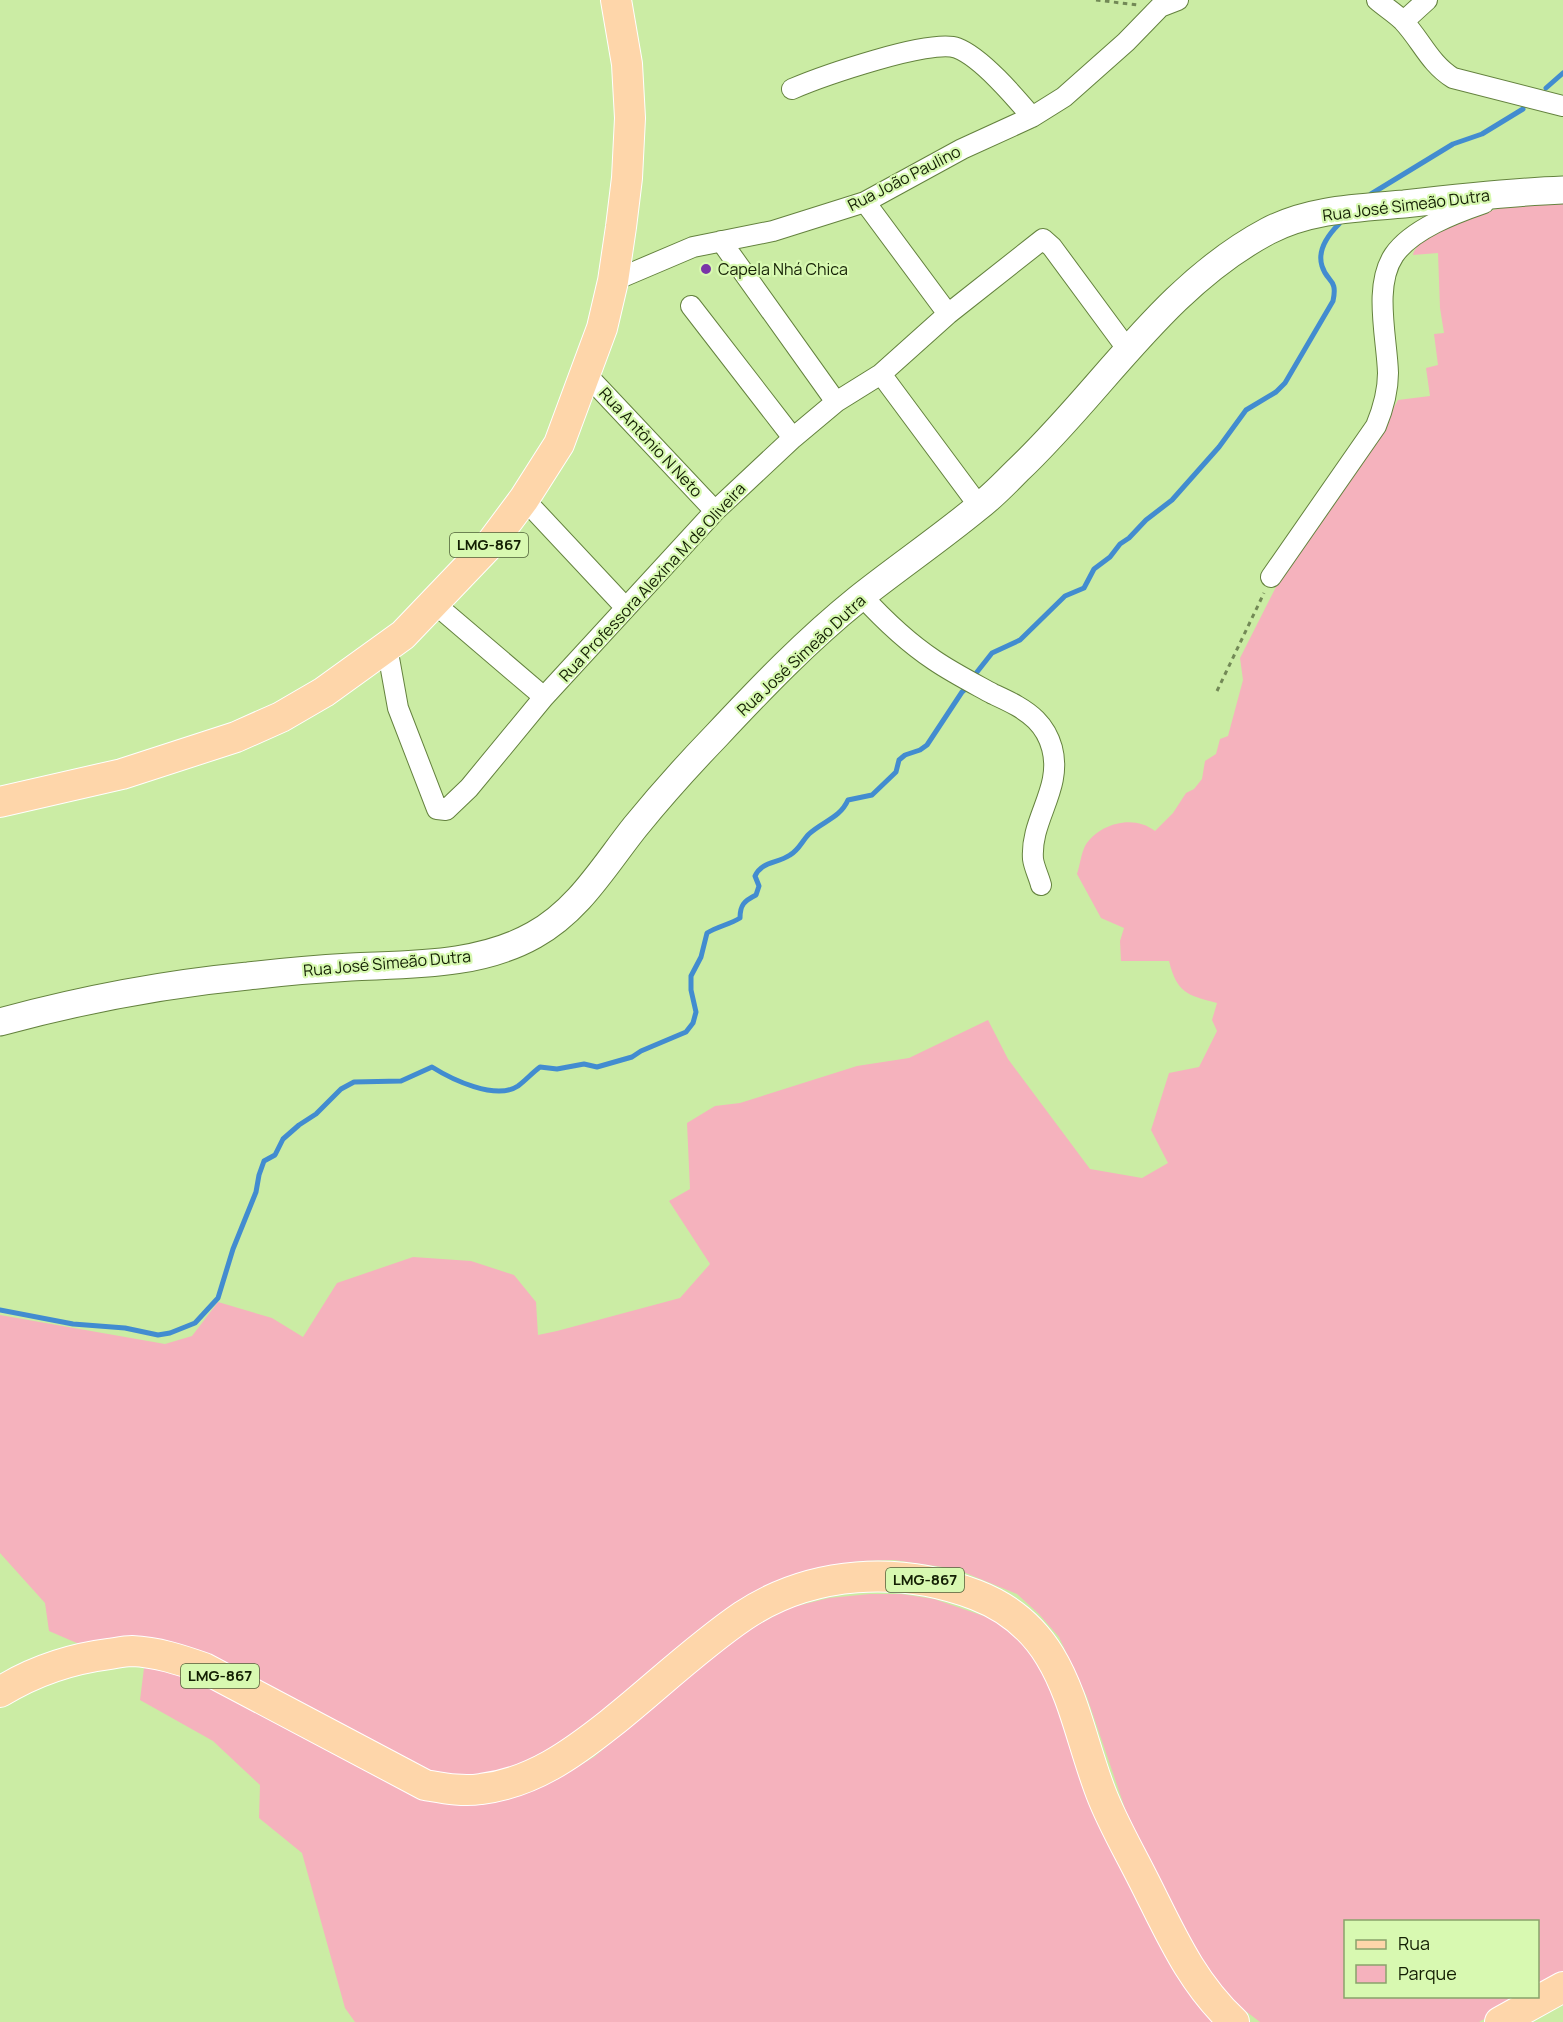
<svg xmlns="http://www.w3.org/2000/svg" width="1563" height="2022" font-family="Manrope,sans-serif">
	<rect width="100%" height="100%" fill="#cbeca4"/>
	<!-- green -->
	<path fill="#f5b2bd" d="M1525,201L1563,202V1974L1538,1988V1922H1346V1996L1523,1997L1479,2022H1260L1235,2003L1214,1980L1194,1951L1131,1826L1087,1697L1059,1637L1039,1614L1017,1594L956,1569L894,1560L861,1561L827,1566L793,1575L769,1585L724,1614L573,1743L523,1770L440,1778L234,1672L86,1647L49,1631L45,1603L0,1553V1315L165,1344L192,1336L218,1302L272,1318L303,1337L337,1283L413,1257L471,1261L514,1275L536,1302L538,1335L557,1331L680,1298L710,1264L669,1201L690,1189L687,1123L715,1106L740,1103L857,1066L909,1058L988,1020L1008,1059L1090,1169L1142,1178L1168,1163L1151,1130L1169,1073L1199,1067L1217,1031L1212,1020L1217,1003C1187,995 1177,993 1169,961H1121L1120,941L1124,928L1101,918L1077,874C1080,865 1081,854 1085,846C1099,823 1134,814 1155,831L1173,813L1186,793L1194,789L1202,779L1205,761L1216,754L1220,739L1228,736L1243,680L1240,658L1279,581L1379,433L1398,400L1430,396L1426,368L1438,365L1434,334L1444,333L1440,308L1438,253L1413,255C1419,229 1500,208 1525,201Z
		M870,1594H901L934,1599L1004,1623L1024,1643L1050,1684L1091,1804L1133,1893L1181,1981L1216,2022H355L345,2008L302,1853L259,1818L260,1785L213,1741L140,1700L144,1668L165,1670L197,1678L395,1782L521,1793L556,1780L594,1757L719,1651L754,1627L789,1608L829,1598Z"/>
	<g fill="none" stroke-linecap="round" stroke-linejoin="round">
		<!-- stream -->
		<path stroke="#428cd0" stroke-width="5" d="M1546,88L1563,73
			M1371,194L1453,144L1482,134L1523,109
			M977,672L992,653L1020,640L1065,596L1084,588L1094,569L1110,557L1120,544L1129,538L1146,520L1172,500L1219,447L1246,410L1276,392L1285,383L1333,301C1338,278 1327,283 1322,266C1317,250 1328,235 1339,224
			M0,1310L73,1324L125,1328L158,1335L170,1333L195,1323L218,1298L233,1249L256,1192L259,1175L264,1161L275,1155L283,1139L299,1125L316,1114L341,1089L354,1082L401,1081L432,1067C451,1079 496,1101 518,1086C526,1080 532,1073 540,1067L557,1069L584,1064L597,1067L632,1057L641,1051L686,1032L693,1023L696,1012L691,990V976L701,957L707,933C718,926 729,925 740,918C740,905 744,901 756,895L759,886L755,876C762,861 777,864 790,855C799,850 802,841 809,834C823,821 840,818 848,800L872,795L896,772L899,760L905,755L920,750L927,745L962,692L968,687"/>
		<!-- minor casing -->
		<g stroke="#64823e" stroke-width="22">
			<path id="minor" d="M1377,0C1385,7 1395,13 1403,21C1421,40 1430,64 1453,78L1563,106
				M1404,21L1427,0
				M792,89C820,77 931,38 957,48C981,57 1015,97 1032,117
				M865,202L948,314
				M721,241L836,402
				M613,281L693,247L773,231L865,202L962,149L1032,117L1064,97L1126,42L1160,7L1178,0
				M691,306L793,438
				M586,374L715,511
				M881,374L979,506
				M524,499L626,608
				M1271,577L1376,426C1383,409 1388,391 1388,373C1387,338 1373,286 1394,255C1412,229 1455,213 1484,203
				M862,596C884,620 907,642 934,660C953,673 973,683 993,694C1008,701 1024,708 1036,720C1044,728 1049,737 1052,748C1063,789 1030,819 1033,859C1034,867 1039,877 1041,885
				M435,604L544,697
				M387,647L398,708L437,809L446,810L469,788L544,697L715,511L793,438L836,402L881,374L948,314L1043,239L1052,247L1128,350"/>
		</g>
		<!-- secondary casing -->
		<g stroke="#64823e" stroke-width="29">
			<path id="secondary" d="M0,1022C81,1000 164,984 248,976C282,972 317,969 351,967C412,964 479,966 534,935C579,910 604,866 635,827C661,795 688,765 716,736C761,688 807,640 858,599C897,568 938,540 977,508C992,497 1005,483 1018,470C1101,392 1164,286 1268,231C1310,209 1358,208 1404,204C1457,198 1510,192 1563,190"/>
		</g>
		<!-- primary casing -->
		<g stroke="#fff" stroke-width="32">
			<path id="primary" d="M0,802L122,774L236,737L281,717L324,692L403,635L492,542L524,499L559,444L602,328L613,281L621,227L627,178L630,118L627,64L616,0
				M0,1692C34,1671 69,1659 109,1654C116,1653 124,1651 132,1651C157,1652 181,1660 204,1668L425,1785C443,1788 462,1792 481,1789C532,1783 572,1754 611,1723C655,1688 696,1648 743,1616C812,1570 900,1566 976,1595C1067,1630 1071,1715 1101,1793C1112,1822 1129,1851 1143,1879C1170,1932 1190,1981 1234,2022
				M1500,2022L1563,1987"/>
		</g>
		<!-- path -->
		<path stroke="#728956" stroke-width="3" stroke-dasharray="4.5 4.5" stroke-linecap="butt" d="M1096,0L1138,5
			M1217,691L1264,593"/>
		<!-- minor -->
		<use href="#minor" stroke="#fff" stroke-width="20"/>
		<!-- secondary -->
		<use href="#secondary" stroke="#fff" stroke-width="27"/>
		<!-- primary -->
		<use href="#primary" stroke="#fed6aa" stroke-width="30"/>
	</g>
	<!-- markers -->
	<circle fill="#7a35a8" stroke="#d8f9b1" stroke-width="2" cx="706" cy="269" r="6"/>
	<g text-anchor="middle" stroke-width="4.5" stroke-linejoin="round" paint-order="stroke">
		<!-- shield labels -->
		<g fill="#d8f9b1" stroke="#4e6037" stroke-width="1.5">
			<rect x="450" y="533" width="78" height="24" rx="4.5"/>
			<rect x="886" y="1568" width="78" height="24" rx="4.5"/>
			<rect x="181" y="1664" width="78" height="24" rx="4.5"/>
		</g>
		<g font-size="15" font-weight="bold" fill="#131f03">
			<text x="489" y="550">LMG-867</text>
			<text x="925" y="1585">LMG-867</text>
			<text x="220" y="1681">LMG-867</text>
		</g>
		<!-- street labels -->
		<g font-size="16" fill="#131f03" stroke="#d8f9b1">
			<text transform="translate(904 178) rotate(-27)" y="6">Rua João Paulino</text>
			<text transform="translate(1406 205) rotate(-7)" y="6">Rua José Simeão Dutra</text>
			<text transform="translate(651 442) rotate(47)" y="6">Rua Antônio N Neto</text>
			<text transform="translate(652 582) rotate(-47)" y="6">Rua Professora Alexina M de Oliveira</text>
			<text transform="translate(801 655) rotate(-43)" y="6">Rua José Simeão Dutra</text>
			<text transform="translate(387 963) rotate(-5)" y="6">Rua José Simeão Dutra</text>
		</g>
		<!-- poi labels -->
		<g font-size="16" fill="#131f03" stroke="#d8f9b1" text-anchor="start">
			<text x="718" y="275">Capela Nhá Chica</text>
		</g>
	</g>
	<!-- legend -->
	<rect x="1344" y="1920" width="195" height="78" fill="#d8f9b1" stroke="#89a26b" stroke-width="1.5"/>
	<rect x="1356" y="1940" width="30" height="9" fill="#fed6aa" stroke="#89a26b" stroke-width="1.5"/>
	<text x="1398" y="1950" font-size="18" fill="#131f03">Rua</text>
	<rect x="1356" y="1965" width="30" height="18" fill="#f5b2bd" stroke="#89a26b" stroke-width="1.5"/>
	<text x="1398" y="1980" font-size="18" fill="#131f03">Parque</text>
</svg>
